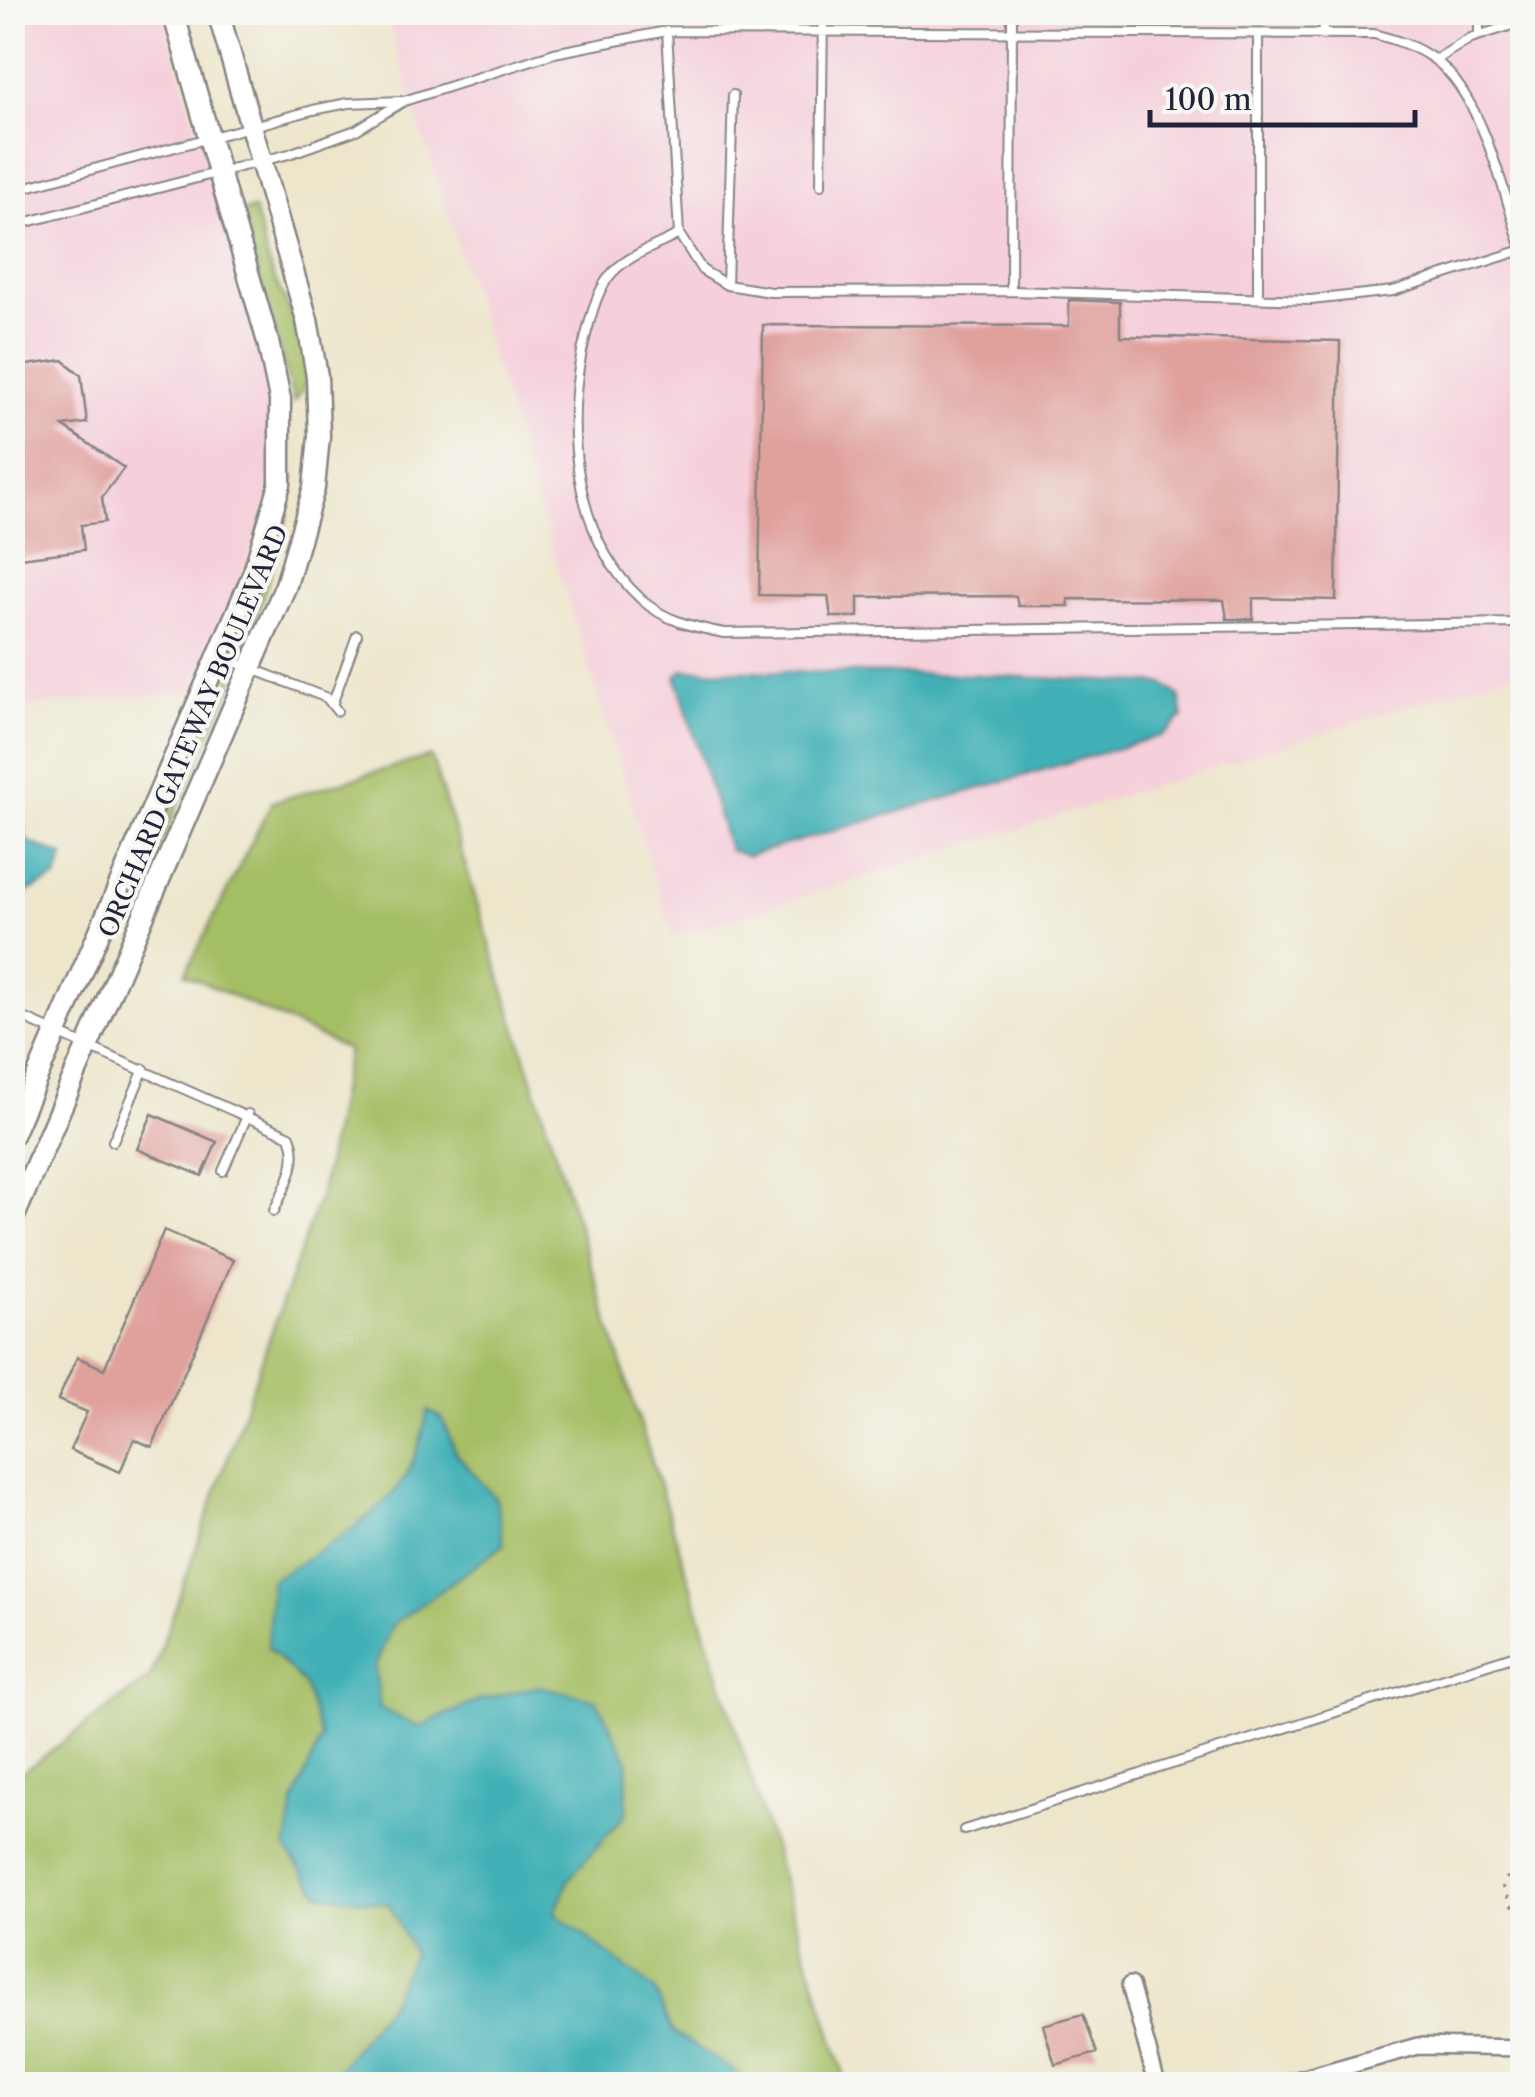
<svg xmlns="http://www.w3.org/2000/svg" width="1535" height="2097" font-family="'Libre Caslon Text',serif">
	<rect width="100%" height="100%" fill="#f6f6f2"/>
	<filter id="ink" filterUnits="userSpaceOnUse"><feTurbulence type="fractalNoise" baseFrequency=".01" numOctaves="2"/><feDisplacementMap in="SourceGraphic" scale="20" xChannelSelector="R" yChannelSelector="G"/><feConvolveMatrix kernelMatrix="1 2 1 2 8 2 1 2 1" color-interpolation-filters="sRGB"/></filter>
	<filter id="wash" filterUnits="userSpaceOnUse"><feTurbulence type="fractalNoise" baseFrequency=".0048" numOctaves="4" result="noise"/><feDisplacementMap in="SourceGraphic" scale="40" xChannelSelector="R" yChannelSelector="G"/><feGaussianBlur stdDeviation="2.25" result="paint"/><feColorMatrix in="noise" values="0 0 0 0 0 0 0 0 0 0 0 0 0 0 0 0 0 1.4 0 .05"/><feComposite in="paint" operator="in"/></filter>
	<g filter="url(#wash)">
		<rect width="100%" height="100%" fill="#ede6cb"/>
		<!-- built -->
		<path fill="#f5cfda" d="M13,13H163L266,369L271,470L267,501L246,565L191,692L13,708Z
			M385,13H1522V670L673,938Z"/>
		<!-- green -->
		<path fill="#a4be64" stroke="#637050" stroke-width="2.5" d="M254,209C260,229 264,250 271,270C284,305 329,367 294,402L241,212Z
			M294,475L284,530L246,651L240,654L233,649L272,554Z
			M223,670L233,672L235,678L144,881L180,772Z
			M431,756L847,2084H13L12,1780L151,1677L321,1191L348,1050L185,974L272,802Z"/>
		<!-- water -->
		<path fill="#3fb0b6" stroke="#306978" stroke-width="2.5" d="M683,670L978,675L1164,684L1179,696L1183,717L1164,735L747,856L729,850L676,676Z
			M13,804L22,812L26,841L64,856L57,878L17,897L12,896Z
			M428,1411L442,1418L456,1453L496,1499L504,1545L392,1625L375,1667L380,1708L418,1727L480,1700L539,1686L597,1700L628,1761L626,1814L569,1879L555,1913L654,1989L673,2032L753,2084H327L390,2002L413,1954L389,1904L320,1894L286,1849L294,1803L321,1738L304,1684L268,1648L271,1580C313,1555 377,1520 404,1479C417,1458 422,1435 428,1411Z"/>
		<g id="blocks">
			<!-- building -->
			<path fill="#e0a19d" d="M1069,300L1120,302V336L1340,341L1336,600L1253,598V619H1227L1224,600L1068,599L1069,606H1018L1016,596L858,597V617H831L828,596L759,595L763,325L1069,326Z
				M63,360L81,375L87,423L63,426L124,468L102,497L105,522L81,525L84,550L12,559V367Z
				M152,1114L217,1142L202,1176L137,1149Z
				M164,1230L233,1260L152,1447L134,1439L120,1472L70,1450L87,1412L58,1400L77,1357L104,1369Z
				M1083,2014L1097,2053L1055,2065L1043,2025Z"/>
		</g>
	</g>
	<g filter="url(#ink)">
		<use href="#blocks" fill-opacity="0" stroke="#888483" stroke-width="2.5"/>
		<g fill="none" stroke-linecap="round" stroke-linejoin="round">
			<!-- lane casing -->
			<g stroke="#888483" stroke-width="12">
				<path id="lane" d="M1479,12V35
					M667,31L679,234L702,270L727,285L771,292L1011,291L1311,300L1393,291L1522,250
					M1323,35V12
					M1435,60L1471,38L1522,22
					M821,185L823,12
					M12,191L313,110L348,103L401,101
					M12,226L289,154L356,130L404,101L554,53L667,31L1374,34C1392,39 1410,44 1426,54C1481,85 1503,192 1522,249
					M679,234C659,245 629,255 613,272C597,289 592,313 586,335C563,420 572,536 641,599C664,621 694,627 724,633L1522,623
					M727,285L733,95
					M1011,291L1012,12
					M1258,296V34
					M222,657L327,698L337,711
					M332,705L357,635
					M17,1015L290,1136C301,1163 285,1186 274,1211
					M113,1141L144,1069
					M223,1171L248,1114
					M964,1830L1522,1653"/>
			</g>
			<!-- street casing -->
			<g stroke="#888483" stroke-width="20">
				<path id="street" d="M1130,1985L1157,2084
					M1283,2084L1418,2046L1522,2048"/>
			</g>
			<!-- secondary casing -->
			<g stroke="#888483" stroke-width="25">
				<path id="secondary" d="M12,1135L253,575L280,484V399L268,342L173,12
					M12,1221L286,585L314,488L319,436L317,376L307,320L218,12"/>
			</g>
			<!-- path -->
			<path stroke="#888483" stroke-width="4" stroke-dasharray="2.5 8" stroke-linecap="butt" d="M1522,1864L1512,1867L1503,1888L1522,1925"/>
			<!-- lane -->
			<use href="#lane" stroke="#fff" stroke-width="8"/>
			<!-- street -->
			<use href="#street" stroke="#fff" stroke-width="15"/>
			<!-- secondary -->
			<use href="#secondary" stroke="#fff" stroke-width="20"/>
		</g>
	</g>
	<g text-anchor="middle" stroke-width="8" stroke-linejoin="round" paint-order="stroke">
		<!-- street labels -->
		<g font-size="25" fill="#22223b" stroke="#f6f6f2">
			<text transform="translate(193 731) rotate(-67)" y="9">ORCHARD GATEWAY BOULEVARD</text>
		</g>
	</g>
	<!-- margin -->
	<rect width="1535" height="2097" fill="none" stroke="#f6f6f2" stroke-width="50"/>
	<!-- scale -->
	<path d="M1150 110v15h265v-15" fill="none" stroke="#22223b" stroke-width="5"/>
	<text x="1165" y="110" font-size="30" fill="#22223b" stroke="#f6f6f2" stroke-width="8" paint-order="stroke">100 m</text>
</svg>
